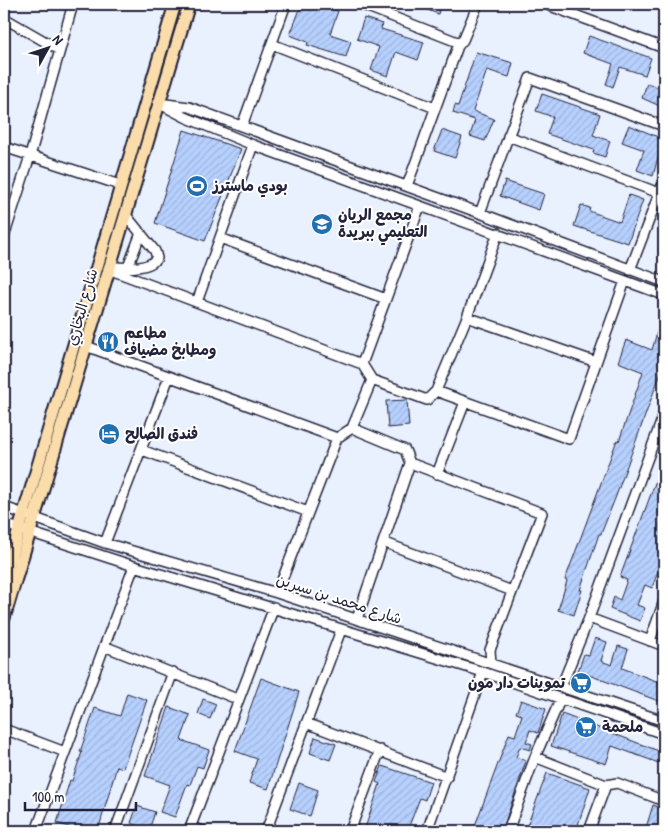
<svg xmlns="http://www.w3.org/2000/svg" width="668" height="835" font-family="'Patrick Hand','Playpen Sans Arabic',sans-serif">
	<defs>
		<pattern id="building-hatch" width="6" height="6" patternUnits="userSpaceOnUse" patternTransform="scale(1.25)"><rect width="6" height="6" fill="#b7d1ff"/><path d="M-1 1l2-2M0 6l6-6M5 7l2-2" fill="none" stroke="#9db3db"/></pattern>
	</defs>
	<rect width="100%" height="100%" fill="#e9f1ff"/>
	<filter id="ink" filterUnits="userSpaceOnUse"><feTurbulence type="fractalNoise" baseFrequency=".02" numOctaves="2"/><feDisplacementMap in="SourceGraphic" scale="10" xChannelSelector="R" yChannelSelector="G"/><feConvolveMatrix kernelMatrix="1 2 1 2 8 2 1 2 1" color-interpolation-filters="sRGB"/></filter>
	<g filter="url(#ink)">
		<!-- building -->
		<path fill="url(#building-hatch)" stroke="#22223b" d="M302,4H319L338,11L330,34L351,41L346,57L307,45L308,42L290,35Z
			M412,4H441L438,14Z
			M364,18L382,24L381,29L424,42L418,60L396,52L388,76L371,70L379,47L357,39Z
			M589,36L651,58L645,75L620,67L613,87L606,84L613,64L583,53Z
			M476,52L513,63L509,77L487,70L473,111L494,119L485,141L470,136L475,120L453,113L455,105L458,106Z
			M663,77L664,99L662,107L642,98L647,83L660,88Z
			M542,94L600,114L593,135L610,141L605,157L593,153L594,150L547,134L553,117L536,111Z
			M629,125L663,139L653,176L637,170L644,150L622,142Z
			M184,130L241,149L205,241L155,223Z
			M442,130L462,137L455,158L434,151Z
			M505,181L544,194L539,210L500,196Z
			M629,195L643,200L628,243L574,226L581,205L590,208L589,211L620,222Z
			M659,325L664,327V360L662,369L616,496L601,534H599L580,590H582L574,615L558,610L567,581L565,580L617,440L619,441L643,372L618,362L626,340L652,350Z
			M407,400L409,426L388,428L386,401Z
			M664,459V555L652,588L645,585L637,605L645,608L640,621L610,609L614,597L620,600L627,580L620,577Z
			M595,638L607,642L601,661L612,665L618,646L628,649L622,668L664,684V703L578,671L584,654L589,655Z
			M261,678L299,692L268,789L249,783L257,759L235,751Z
			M127,693L147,700L123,768L117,766L98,831H80L57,823L70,780L72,781L82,752H80L95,708L120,716Z
			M203,699L216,704L210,719L198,714Z
			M521,700L546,709L538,733L530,730L526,742L532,744L530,750L520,747L516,757L526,761L502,831L490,829V831H473L509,734L515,736L522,715L516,713Z
			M169,707L190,715L181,740L209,750L203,768L197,766L190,785L187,784L175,817L160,812L170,785L145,776Z
			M562,714L664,753V765L612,746L606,764L551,746Z
			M315,737L336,744L330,760L310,753Z
			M382,766L431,782L425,800L420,798L407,831H364L380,784L376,782Z
			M547,773L590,788L576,831H525Z
			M299,783L318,790L310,816L290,809Z
			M653,805L664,809L657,831H645Z
			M137,806L155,812L149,830L131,823Z"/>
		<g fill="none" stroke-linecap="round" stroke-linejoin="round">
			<!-- minor casing -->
			<g stroke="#22223b" stroke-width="12">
				<path id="minor" d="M360,4L460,43
					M545,4L664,48
					M4,18L58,49
					M272,44L435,108
					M158,103L185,117L253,145L664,295
					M166,104L189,107L480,213L664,282
					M242,126L286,4
					M508,136L659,193
					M4,147L120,185
					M407,186L458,46L463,40L478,4
					M480,213L530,78L664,126
					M4,237L30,156L73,4
					M220,238L386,299
					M109,266C123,268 148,270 157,258L155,251L125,214
					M128,267L141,233
					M108,269L362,364L372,380L427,400L436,391L569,439L625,281
					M630,270L664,181
					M197,302L253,145
					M467,317L596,362
					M86,346L337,438L352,428L405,450L410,463
					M362,364L420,206
					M436,391L467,317L498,233
					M352,428L372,380
					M142,450L308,512
					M437,474L465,402
					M4,507L105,543L277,593L664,721
					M4,524L134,566L483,672L664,734
					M383,542L512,591
					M105,543L169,377
					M277,593L337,438
					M589,618L664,646
					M357,619L410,463L542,513L490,650L491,663
					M650,641L664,601
					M104,646L237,699
					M561,687L589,618L664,414
					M306,723L447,777
					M4,729L65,752
					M535,757L606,785L617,783L664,801
					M191,827L203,831
					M36,831L134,566
					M115,831L173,672
					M189,831L274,607
					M266,831L341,630
					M350,831L380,750
					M427,831L483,672
					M508,831L535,757L561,698
					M589,831L606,785"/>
			</g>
			<!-- major casing -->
			<g stroke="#22223b" stroke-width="15">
				<path id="major" d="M4,580L175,4
					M4,618L189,4
					M662,733L664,735"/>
			</g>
			<!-- minor -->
			<use href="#minor" stroke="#fff" stroke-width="9"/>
			<!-- major -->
			<use href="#major" stroke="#fbddab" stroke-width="11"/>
		</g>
	</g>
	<!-- icons -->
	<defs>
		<g id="stadium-disc" transform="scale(1.125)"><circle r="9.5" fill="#1f6fb2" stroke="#fff"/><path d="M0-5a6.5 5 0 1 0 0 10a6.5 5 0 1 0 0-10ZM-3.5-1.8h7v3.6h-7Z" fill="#fff"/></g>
		<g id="school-disc" transform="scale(1.125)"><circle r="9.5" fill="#1f6fb2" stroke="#fff"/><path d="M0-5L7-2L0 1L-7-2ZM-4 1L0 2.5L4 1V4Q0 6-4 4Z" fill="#fff"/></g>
		<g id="restaurant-disc" transform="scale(1.125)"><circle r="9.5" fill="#1f6fb2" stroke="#fff"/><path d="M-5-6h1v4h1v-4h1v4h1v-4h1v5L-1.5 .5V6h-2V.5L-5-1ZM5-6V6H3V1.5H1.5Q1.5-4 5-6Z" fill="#fff"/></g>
		<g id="hotel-disc" transform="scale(1.125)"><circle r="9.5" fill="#1f6fb2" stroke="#fff"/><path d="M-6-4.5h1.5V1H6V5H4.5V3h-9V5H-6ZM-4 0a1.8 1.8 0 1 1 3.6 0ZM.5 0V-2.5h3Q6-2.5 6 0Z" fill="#fff"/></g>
		<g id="supermarket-disc" transform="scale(1.125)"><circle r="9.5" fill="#1f6fb2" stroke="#fff"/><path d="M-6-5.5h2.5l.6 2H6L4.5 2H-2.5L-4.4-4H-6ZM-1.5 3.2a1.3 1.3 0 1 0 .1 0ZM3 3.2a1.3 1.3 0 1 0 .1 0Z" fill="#fff"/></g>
	</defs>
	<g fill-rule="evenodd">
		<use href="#stadium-disc" x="197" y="186"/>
		<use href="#school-disc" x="322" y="224"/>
		<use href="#restaurant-disc" x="108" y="342"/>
		<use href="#hotel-disc" x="109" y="434"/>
		<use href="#supermarket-disc" x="581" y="683"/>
		<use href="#supermarket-disc" x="586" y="727"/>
	</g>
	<g text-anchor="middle" stroke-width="4" stroke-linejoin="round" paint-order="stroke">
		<!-- poi labels -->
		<g font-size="15" font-weight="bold" fill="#22223b" stroke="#fff" text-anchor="start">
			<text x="213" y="191">بودي ماسترز</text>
			<text x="338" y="220">مجمع الريان<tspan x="338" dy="17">التعليمي ببريدة</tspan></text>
			<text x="124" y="338">مطاعم<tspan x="124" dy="17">ومطابخ مضياف</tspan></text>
			<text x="125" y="439">فندق الصالح</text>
			<text x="565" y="688" text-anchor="end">تموينات دار مون</text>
			<text x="602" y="732">ملحمة</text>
		</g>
		<!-- street labels -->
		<g font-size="15" fill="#22223b" stroke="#fff">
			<text transform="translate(82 307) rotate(-74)" y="5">شارع البخاري</text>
			<text transform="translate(339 599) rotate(18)" y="5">شارع محمد بن سيرين</text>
		</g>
	</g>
	<!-- margin -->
	<rect width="668" height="835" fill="none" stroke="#fff" stroke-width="20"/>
	<rect x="10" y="10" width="648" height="815" fill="none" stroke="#22223b" stroke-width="2" filter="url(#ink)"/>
	<!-- north arrow -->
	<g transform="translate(48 48) rotate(50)" stroke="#ffffff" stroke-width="4" paint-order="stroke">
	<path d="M0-4L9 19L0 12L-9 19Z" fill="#22223b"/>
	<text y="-8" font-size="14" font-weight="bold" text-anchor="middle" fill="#22223b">N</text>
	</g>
	<!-- scale -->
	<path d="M25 802v8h111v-8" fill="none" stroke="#22223b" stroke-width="2.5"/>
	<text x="32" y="802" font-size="15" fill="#22223b" stroke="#ffffff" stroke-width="4" paint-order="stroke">100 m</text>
</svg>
